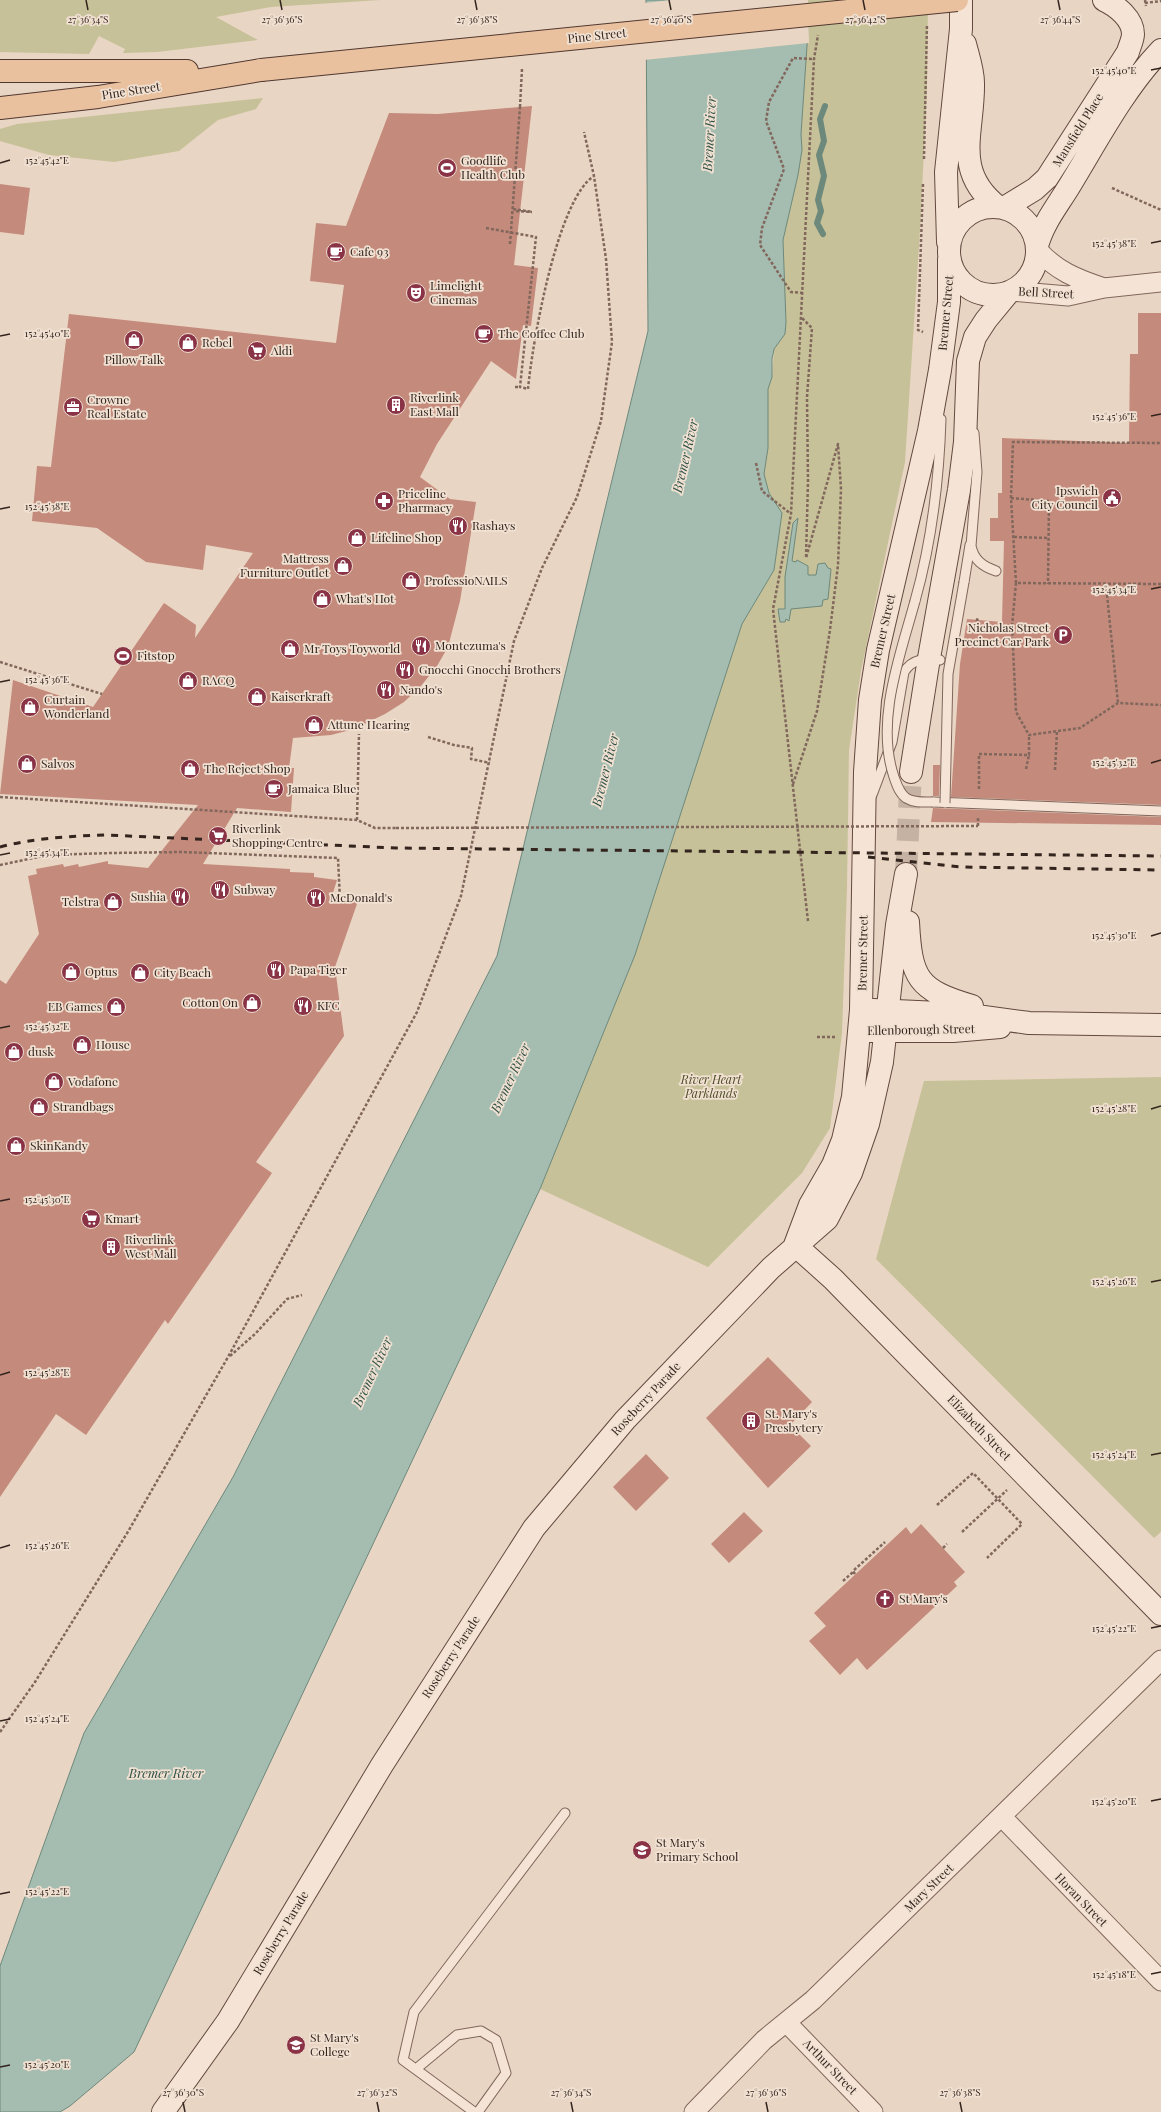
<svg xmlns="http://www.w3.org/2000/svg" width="1161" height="2112" font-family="'Playfair Display',serif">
	<rect width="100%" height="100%" fill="#e9d5c3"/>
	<!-- green -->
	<path fill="#c6c198" d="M0,0H380L271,7L216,17L258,40L157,52L123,53L125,49L99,36L89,54L0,52Z
		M806,0H928L927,90L920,230L905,462L861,671L849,750L847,887L842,1033L830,1128L802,1173L708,1267L540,1189L654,894L742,624L774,570L782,513L769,493L764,474L768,448V389L772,377L774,349L785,334L783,240L798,175L802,150L801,134L808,31Z
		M263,98L256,109L218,120L179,151L114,162L49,155L0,141V129L17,124Z
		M1161,1077V1532L1154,1538L876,1259L924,1081Z"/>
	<!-- water -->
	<path fill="#a5bcb0" stroke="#6d897c" d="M646,0H806L808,31L801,134L802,150L798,175L783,240L786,322L785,334L774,349L772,359V377L768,389V448L764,474L769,493L782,513L774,570L742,624L635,955L540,1189L134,2052L70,2106L60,2112H0V1966L84,1733L233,1477L497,956L648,331Z
		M798,518L792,561L796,562L797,560L808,566V575H816L818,564L825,563L828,568L831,569L828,599L823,600L822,606L791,609L789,621L786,619L785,622H780L778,609H785V577L793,523Z"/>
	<!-- pier -->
	<path fill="#e9d5c3" d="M671,0H808L809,43L644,60V3Z"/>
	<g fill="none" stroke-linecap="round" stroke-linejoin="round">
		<!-- stream -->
		<path stroke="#6d897c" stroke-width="6" d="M823,234L817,223L821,211L818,200L824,176L819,155L824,141L820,119L825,106"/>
	</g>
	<!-- building -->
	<path fill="#c48a7c" d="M532,106L514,265L538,268L531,326L523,325L516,379L491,361L437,444L420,477L450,499L476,502L460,601L448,647L437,666L421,686L404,702L385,714L354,729L331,735L293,738L289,768H294L291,812L237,808L203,864L290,869V872L314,873V877L337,880L331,899L358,901L335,967L344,1036L256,1162L272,1173L168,1324L165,1320L86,1435L56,1414L0,1497V980L6,984L39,934L28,876L37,874L36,869L63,864L64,867L78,864L79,867L108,861V864L148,868L198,805L0,794L13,680L93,707L164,603L196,625L195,638L253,553L206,545L203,570L146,562L97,528L32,521L37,466L51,467L69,314L336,343L344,285L310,281L316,223L346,226L389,113L438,114Z
		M0,184L30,188L24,235L0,232Z
		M1138,313H1161V805L951,797L960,664L967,619L1002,622L1004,541H990V518H998V493H1002V438L1129,443L1130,354H1138Z
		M933,765H940L939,796H933Z
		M933,808L1161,817V825L931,822Z
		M768,1357L812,1402L790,1425L811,1446L768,1488L706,1418Z
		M646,1454L669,1478L636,1511L613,1487Z
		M744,1512L763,1531L729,1563L711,1544Z
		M921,1524L965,1572L954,1582L957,1586L867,1670L857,1658L840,1675L809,1641L826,1626L814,1613L906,1527L911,1534Z"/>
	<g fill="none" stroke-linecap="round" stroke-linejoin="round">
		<!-- secondary-tunnel -->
		<path stroke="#c5b2a2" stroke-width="22" stroke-dasharray="22 11" stroke-linecap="butt" d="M906,874L911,772"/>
		<!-- lane casing -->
		<g stroke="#81675c" stroke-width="11">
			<path id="lane" d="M974,433L977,472L971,546C974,560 982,566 996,571
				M964,582L970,545
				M915,601C932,541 939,482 941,419
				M872,795L892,742L904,672C913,658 926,658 940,660
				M933,802L1161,811
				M416,2069L457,2035L481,2031L496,2040L506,2073L478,2112
				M474,2112L403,2060L414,2012L565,1813"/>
		</g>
		<!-- street casing -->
		<g stroke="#81675c" stroke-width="21">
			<path id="street" d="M1037,249C1056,271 1077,279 1104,288
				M1011,291L1068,296L1104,288L1161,282
				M1002,1817L1161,1981
				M786,2022L873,2112
				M694,2112L764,2040L813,2000L1161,1660"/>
		</g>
		<!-- secondary casing -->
		<g stroke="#63493f" stroke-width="24">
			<path id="secondary" d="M965,44C968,56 973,70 973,83C974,132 952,170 997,206
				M949 251a44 44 0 1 1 88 0a44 44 0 1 1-88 0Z
				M1004,208L1035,189L1047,178L1128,52C1129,47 1133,40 1133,34C1133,19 1117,6 1104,0
				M948,242L946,172L961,29V0
				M1037,246C1043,223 1058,205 1070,185C1098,139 1124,89 1161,50
				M911,772L929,658L959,490L965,442L968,361L975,337L986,320L1009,292
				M908,922C911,978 917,990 972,1006
				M873,1010L962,1014L1029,1023L1161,1025
				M871,1031H953L1000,1027
				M795,1245L810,1205L833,1165L843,1140L853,1097L861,1010L865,772L870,700L878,650L929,431L940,370L949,302V259
				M795,1245L833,1279L1161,1614
				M163,2112L228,2021L382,1765L534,1528L625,1420L771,1268L827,1219L851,1173L868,1124L882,1062L897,925L906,874"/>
		</g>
		<!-- primary casing -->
		<g stroke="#503730" stroke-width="24">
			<path id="primary" d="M0,71H187
				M0,108L98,97L261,70"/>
		</g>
		<!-- path -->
		<path stroke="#81675c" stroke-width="2.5" stroke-dasharray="3 2" stroke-linecap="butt" d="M1145,0L1146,6
			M1145,3L1161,1
			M520,107L522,69
			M924,159L927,24
			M923,184L918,330L923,332
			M1112,188L1161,210
			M516,211L532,212
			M486,228L536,237L520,387L528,389C532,345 557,199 594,176
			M803,293L791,292L760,245L762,228L784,169L766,121L769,102L793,58L814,59
			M515,387H520
			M756,463L762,491L791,514
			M1011,498L1049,501L1048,584
			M1014,537L1049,538
			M1016,583L1011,498L1013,442L1161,443
			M1161,584L1016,583L1012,626L1016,712L1029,735L1080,728L1118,703L1161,705
			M1106,585L1118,703
			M972,630L978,618
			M0,662L102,694
			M428,737L454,745L472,748L471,759L490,763
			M1026,769L1029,755
			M1055,770L1057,731
			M793,784L817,711L830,630L838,565L841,489L838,444L806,558L808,481L807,397L812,328L802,318
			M979,789V754L1029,755V735
			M0,797L357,820L375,828H396
			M357,820L359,734
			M978,826V818
			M0,865L48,855L111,853L182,852L338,858L340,900
			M808,921L773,609L791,514L814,59L818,35
			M817,1037H837
			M230,1356L255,1334L287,1299L302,1295
			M937,1505L973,1473L1022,1524L987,1558
			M962,1532L1007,1490
			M943,1548L947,1544
			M855,1574L853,1571L885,1542
			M843,1581L853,1572
			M0,1732L35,1682L129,1530L228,1357L417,1012L461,896L514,641L542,568L577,497L601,421L612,342L606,259L594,176L584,132"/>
		<!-- lane -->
		<use href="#lane" stroke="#f5e4d5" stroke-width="9"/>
		<!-- street -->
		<use href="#street" stroke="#f5e4d5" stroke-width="19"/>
		<!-- secondary -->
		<use href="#secondary" stroke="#f5e4d5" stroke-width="22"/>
		<!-- primary -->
		<use href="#primary" stroke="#e9c19e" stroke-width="22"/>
		<!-- rail -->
		<path stroke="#33241e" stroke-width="3" stroke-dasharray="7 7" stroke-linecap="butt" d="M0,847C35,838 70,836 106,835L396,848L1161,856
			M868,857L961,867L1161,870"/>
		<!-- lane-bridge casing -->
		<g stroke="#81675c" stroke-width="11" stroke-linecap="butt">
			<path id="lane-bridge" d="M915,601C900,656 875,721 894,777C897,785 899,793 906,798C914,803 924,802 933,802
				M945,803L948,674L964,582"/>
		</g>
		<!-- primary-bridge casing -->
		<g stroke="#503730" stroke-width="24" stroke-linecap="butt">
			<path id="primary-bridge" d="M261,70L957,0"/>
		</g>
		<!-- path-bridge -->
		<path stroke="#81675c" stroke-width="2.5" stroke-dasharray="3 2" stroke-linecap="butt" d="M513,209L532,212
			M510,244L520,107
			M396,828L978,826"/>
		<!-- lane-bridge -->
		<use href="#lane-bridge" stroke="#f5e4d5" stroke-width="9"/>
		<!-- primary-bridge -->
		<use href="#primary-bridge" stroke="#e9c19e" stroke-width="22"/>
	</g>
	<!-- ticks -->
	<path fill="none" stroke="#33241e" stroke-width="1.5" d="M86,0L88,10M280,0L282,10M475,0L477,10M669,0L671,10M863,0L865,10M1058,0L1060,10M1151,70L1161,68M0,163L10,160M1151,243L1161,241M0,336L10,334M1151,416L1161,414M0,509L10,507M1151,589L1161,587M0,682L10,680M1151,763L1161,760M0,855L10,853M1151,936L1161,933M0,1028L10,1026M1151,1109L1161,1106M0,1201L10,1199M1151,1282L1161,1280M0,1375L10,1372M1151,1455L1161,1453M0,1548L10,1545M1151,1628L1161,1626M0,1721L10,1719M1151,1801L1161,1799M0,1894L10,1892M1151,1974L1161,1972M0,2067L10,2065M183,2102L185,2112M377,2102L379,2112M571,2102L573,2112M766,2102L768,2112M960,2102L962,2112"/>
	<!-- icons -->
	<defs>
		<g id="stadium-disc" transform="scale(1)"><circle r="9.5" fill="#8a3246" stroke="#f1e1d2"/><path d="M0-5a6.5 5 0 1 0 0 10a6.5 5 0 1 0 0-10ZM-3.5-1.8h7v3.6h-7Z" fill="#fff"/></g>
		<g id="cafe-disc" transform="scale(1)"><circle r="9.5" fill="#8a3246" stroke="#f1e1d2"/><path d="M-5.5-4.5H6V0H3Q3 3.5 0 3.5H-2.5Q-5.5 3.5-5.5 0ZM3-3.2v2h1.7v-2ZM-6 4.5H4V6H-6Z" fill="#fff"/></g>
		<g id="theatre-disc" transform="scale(1)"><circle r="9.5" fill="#8a3246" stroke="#f1e1d2"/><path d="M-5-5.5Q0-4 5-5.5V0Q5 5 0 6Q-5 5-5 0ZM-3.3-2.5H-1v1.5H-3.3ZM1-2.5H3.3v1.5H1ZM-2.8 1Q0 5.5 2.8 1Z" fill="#fff"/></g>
		<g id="shop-disc" transform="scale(1)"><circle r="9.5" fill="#8a3246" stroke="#f1e1d2"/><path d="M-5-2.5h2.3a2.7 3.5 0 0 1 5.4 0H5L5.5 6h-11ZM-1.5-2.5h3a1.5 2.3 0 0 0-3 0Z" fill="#fff"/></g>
		<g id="supermarket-disc" transform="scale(1)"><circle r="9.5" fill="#8a3246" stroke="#f1e1d2"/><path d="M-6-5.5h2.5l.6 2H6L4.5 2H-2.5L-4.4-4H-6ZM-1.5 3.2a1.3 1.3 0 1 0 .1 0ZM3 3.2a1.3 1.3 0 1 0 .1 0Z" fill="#fff"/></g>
		<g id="building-disc" transform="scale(1)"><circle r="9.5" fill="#8a3246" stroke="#f1e1d2"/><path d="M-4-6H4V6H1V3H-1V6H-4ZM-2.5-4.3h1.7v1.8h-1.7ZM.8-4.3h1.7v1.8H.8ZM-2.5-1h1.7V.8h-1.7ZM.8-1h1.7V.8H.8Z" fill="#fff"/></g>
		<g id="office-disc" transform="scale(1)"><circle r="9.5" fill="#8a3246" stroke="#f1e1d2"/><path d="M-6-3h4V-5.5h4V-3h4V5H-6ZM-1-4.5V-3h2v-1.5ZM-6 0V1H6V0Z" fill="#fff"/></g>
		<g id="civic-disc" transform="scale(1)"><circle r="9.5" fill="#8a3246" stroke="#f1e1d2"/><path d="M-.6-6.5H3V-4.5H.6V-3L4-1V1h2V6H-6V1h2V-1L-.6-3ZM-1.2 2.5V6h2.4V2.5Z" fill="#fff"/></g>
		<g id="pharmacy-disc" transform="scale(1)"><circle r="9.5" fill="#8a3246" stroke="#f1e1d2"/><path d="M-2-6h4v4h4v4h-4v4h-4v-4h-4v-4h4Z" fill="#fff"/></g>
		<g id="restaurant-disc" transform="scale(1)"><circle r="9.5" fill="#8a3246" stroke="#f1e1d2"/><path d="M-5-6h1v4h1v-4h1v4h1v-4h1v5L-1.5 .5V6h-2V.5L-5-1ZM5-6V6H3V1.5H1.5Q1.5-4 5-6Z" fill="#fff"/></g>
		<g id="parking-disc" transform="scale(1)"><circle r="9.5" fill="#8a3246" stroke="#f1e1d2"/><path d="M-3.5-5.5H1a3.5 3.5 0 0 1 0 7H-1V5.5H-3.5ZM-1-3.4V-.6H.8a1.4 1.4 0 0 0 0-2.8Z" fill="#fff"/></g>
		<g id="church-disc" transform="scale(1)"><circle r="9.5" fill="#8a3246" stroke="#f1e1d2"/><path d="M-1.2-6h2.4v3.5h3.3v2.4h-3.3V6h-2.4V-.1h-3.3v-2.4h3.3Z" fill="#fff"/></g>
		<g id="school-disc" transform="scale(1)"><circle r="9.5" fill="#8a3246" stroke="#f1e1d2"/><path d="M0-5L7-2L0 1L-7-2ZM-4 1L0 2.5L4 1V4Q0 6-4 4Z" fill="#fff"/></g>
	</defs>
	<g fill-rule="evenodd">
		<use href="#stadium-disc" x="447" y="168"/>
		<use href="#cafe-disc" x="336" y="252"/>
		<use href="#theatre-disc" x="416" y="293"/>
		<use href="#cafe-disc" x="484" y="334"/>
		<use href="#shop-disc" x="134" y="340"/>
		<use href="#shop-disc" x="188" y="343"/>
		<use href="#supermarket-disc" x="257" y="351"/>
		<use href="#building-disc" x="396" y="405"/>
		<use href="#office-disc" x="73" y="407"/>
		<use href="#civic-disc" x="1112" y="498"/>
		<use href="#pharmacy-disc" x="384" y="501"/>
		<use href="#restaurant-disc" x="458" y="526"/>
		<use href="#shop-disc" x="357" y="538"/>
		<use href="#shop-disc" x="343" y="566"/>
		<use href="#shop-disc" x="411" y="581"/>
		<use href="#shop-disc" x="322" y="599"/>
		<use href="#parking-disc" x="1063" y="635"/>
		<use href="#restaurant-disc" x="421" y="646"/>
		<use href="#shop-disc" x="290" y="649"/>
		<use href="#stadium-disc" x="123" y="656"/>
		<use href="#restaurant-disc" x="405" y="670"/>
		<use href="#shop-disc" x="188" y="681"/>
		<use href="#restaurant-disc" x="386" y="690"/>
		<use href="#shop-disc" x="257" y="697"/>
		<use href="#shop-disc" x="30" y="707"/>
		<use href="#shop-disc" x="314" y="725"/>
		<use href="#shop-disc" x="27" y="764"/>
		<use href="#shop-disc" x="190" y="769"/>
		<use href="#cafe-disc" x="274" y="789"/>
		<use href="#supermarket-disc" x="218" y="836"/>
		<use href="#restaurant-disc" x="220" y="890"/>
		<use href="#restaurant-disc" x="180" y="897"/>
		<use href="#restaurant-disc" x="316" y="898"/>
		<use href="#shop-disc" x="113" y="902"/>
		<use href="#restaurant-disc" x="276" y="970"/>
		<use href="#shop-disc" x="71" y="972"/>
		<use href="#shop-disc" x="140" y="973"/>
		<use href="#shop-disc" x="252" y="1003"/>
		<use href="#restaurant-disc" x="303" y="1006"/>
		<use href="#shop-disc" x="116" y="1007"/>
		<use href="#shop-disc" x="82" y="1045"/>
		<use href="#shop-disc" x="14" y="1052"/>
		<use href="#shop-disc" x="54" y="1082"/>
		<use href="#shop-disc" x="39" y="1107"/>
		<use href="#shop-disc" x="16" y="1146"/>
		<use href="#supermarket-disc" x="91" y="1219"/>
		<use href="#building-disc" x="111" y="1247"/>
		<use href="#building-disc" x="751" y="1421"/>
		<use href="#church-disc" x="885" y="1599"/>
		<use href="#school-disc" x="642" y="1850"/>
		<use href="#school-disc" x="296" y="2045"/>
	</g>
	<g text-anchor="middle" stroke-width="3.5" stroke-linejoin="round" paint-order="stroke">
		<!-- street labels -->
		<g font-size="12" fill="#33241e" stroke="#f1e1d2">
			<text transform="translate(597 36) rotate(-6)" y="4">Pine Street</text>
			<text transform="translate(131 91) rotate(-9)" y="4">Pine Street</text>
			<text transform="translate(1078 130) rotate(-58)" y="4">Mansfield Place</text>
			<text transform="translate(1046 293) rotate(3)" y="4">Bell Street</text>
			<text transform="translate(946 313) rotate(-85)" y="4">Bremer Street</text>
			<text transform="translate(883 631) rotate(-77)" y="4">Bremer Street</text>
			<text transform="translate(863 953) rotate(-89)" y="4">Bremer Street</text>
			<text transform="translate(921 1030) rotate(-1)" y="4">Ellenborough Street</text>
			<text transform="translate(646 1399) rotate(-47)" y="4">Roseberry Parade</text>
			<text transform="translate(979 1428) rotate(46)" y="4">Elizabeth Street</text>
			<text transform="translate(451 1657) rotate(-57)" y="4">Roseberry Parade</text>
			<text transform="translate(929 1888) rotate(-44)" y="4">Mary Street</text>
			<text transform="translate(1081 1900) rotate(46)" y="4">Horan Street</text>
			<text transform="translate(281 1933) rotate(-59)" y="4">Roseberry Parade</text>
			<text transform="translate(830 2067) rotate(46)" y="4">Arthur Street</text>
		</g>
		<!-- poi labels -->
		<g font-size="12" fill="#33241e" stroke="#f1e1d2" text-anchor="start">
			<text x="461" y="165">Goodlife<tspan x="461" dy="14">Health Club</tspan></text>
			<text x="350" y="256">Cafe 93</text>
			<text x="430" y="290">Limelight<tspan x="430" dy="14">Cinemas</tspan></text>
			<text x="498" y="338">The Coffee Club</text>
			<text x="202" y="347">Rebel</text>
			<text x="271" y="355">Aldi</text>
			<text x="134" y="364" text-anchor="middle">Pillow Talk</text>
			<text x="410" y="402">Riverlink<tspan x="410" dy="14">East Mall</tspan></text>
			<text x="87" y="404">Crowne<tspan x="87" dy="14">Real Estate</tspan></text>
			<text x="1098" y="495" text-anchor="end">Ipswich<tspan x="1098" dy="14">City Council</tspan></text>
			<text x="398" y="498">Priceline<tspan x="398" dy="14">Pharmacy</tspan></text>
			<text x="472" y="530">Rashays</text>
			<text x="371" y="542">Lifeline Shop</text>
			<text x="329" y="563" text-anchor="end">Mattress<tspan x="329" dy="14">Furniture Outlet</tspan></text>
			<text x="425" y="585">ProfessioNAILS</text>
			<text x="336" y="603">What's Hot</text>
			<text x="1049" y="632" text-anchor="end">Nicholas Street<tspan x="1049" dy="14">Precinct Car Park</tspan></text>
			<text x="435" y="650">Montezuma's</text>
			<text x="304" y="653">Mr Toys Toyworld</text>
			<text x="137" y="660">Fitstop</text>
			<text x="419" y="674">Gnocchi Gnocchi Brothers</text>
			<text x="202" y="685">RACQ</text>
			<text x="400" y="694">Nando's</text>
			<text x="271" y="701">Kaiserkraft</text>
			<text x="44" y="704">Curtain<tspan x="44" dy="14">Wonderland</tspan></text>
			<text x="328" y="729">Attune Hearing</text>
			<text x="41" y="768">Salvos</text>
			<text x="204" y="773">The Reject Shop</text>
			<text x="288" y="793">Jamaica Blue</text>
			<text x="232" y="833">Riverlink<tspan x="232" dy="14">Shopping Centre</tspan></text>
			<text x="234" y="894">Subway</text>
			<text x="166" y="901" text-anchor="end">Sushia</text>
			<text x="330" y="902">McDonald's</text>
			<text x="99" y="906" text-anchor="end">Telstra</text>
			<text x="290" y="974">Papa Tiger</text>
			<text x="85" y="976">Optus</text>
			<text x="154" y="977">City Beach</text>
			<text x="238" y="1007" text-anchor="end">Cotton On</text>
			<text x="317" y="1010">KFC</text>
			<text x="102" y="1011" text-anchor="end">EB Games</text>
			<text x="96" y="1049">House</text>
			<text x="28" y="1056">dusk</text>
			<text x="68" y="1086">Vodafone</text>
			<text x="53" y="1111">Strandbags</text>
			<text x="30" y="1150">SkinKandy</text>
			<text x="105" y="1223">Kmart</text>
			<text x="125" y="1244">Riverlink<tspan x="125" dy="14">West Mall</tspan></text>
			<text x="765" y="1418">St. Mary's<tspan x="765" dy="14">Presbytery</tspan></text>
			<text x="899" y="1603">St Mary's</text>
			<text x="656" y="1847">St Mary's<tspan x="656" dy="14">Primary School</tspan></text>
			<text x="310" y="2042">St Mary's<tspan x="310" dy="14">College</tspan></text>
		</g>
		<!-- park labels -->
		<g font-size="12" font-style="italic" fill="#4c4d27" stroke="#f1e1d2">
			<text x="711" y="1084">River Heart<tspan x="711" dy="14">Parklands</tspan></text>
		</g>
		<!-- water labels -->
		<g font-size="13" font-style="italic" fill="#2f5147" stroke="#f1e1d2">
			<text transform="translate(709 134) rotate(-87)" y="5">Bremer River</text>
			<text transform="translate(685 456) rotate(-77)" y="5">Bremer River</text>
			<text transform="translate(605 770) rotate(-76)" y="5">Bremer River</text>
			<text transform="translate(510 1078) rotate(-65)" y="5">Bremer River</text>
			<text transform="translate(372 1372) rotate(-65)" y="5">Bremer River</text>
			<text x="166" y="1778">Bremer River</text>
		</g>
	</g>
	<g font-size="10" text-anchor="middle" fill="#33241e" stroke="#f1e1d2" stroke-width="3.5" stroke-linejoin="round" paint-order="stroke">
		<text x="88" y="23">27°36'34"S</text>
		<text x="282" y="23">27°36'36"S</text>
		<text x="477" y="23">27°36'38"S</text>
		<text x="671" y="23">27°36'40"S</text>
		<text x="865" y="23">27°36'42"S</text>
		<text x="1060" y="23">27°36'44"S</text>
		<text x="1114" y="74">152°45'40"E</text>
		<text x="47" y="164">152°45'42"E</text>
		<text x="1114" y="247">152°45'38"E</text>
		<text x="47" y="337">152°45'40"E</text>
		<text x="1114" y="420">152°45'36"E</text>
		<text x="47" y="510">152°45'38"E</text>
		<text x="1114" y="593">152°45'34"E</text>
		<text x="47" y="683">152°45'36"E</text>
		<text x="1114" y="766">152°45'32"E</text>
		<text x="47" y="856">152°45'34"E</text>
		<text x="1114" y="939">152°45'30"E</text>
		<text x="47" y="1030">152°45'32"E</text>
		<text x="1114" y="1112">152°45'28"E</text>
		<text x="47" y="1203">152°45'30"E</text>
		<text x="1114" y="1285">152°45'26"E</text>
		<text x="47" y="1376">152°45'28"E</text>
		<text x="1114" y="1458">152°45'24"E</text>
		<text x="47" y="1549">152°45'26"E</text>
		<text x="1114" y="1632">152°45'22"E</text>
		<text x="47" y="1722">152°45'24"E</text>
		<text x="1114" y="1805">152°45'20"E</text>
		<text x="47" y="1895">152°45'22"E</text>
		<text x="1114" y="1978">152°45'18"E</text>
		<text x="47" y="2068">152°45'20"E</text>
		<text x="183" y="2096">27°36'30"S</text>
		<text x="377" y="2096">27°36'32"S</text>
		<text x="571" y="2096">27°36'34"S</text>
		<text x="766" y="2096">27°36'36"S</text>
		<text x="960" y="2096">27°36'38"S</text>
	</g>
</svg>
